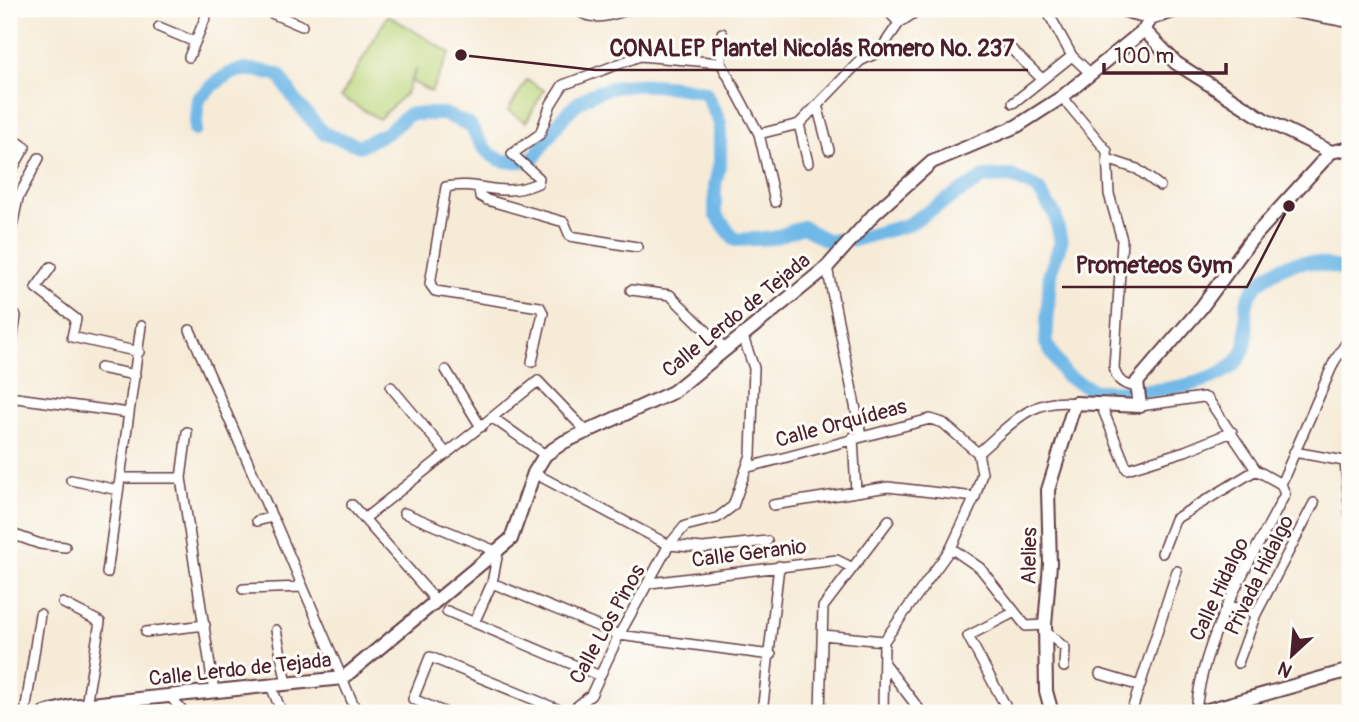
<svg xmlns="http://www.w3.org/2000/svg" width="1359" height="722" font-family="Pangolin,sans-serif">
	<rect width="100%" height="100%" fill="#fdfcf7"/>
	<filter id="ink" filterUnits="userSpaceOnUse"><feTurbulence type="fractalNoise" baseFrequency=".0143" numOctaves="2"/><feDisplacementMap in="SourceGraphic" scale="14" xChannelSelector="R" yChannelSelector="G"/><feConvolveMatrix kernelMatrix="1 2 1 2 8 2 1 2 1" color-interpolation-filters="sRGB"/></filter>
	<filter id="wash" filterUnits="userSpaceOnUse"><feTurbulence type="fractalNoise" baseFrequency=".00686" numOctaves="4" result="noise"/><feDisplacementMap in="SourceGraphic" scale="28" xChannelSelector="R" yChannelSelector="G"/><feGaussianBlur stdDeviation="1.57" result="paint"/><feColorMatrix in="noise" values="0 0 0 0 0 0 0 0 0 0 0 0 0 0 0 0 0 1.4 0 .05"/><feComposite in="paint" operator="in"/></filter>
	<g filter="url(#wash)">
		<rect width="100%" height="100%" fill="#f6ebd7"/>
		<!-- green -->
		<path fill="#bbd67c" stroke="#827a54" stroke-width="2" d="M388,15L450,53L431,92L412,82L416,69L406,93L379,119L341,97Z
			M527,80L544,90L526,122L508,111Z"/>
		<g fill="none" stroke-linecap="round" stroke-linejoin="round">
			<!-- river -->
			<path stroke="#70b8e7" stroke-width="14" d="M195,130L198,99C230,70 236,64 279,75L297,103L323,133L360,146L388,132L409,114H444L470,125C481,146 492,165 518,161
				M522,161L533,159C545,143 558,121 573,107C607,76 664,84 705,92L720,123V162L715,185V214L735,240L773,238L803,227L826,240H837
				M853,240L907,225L984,177L1011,176L1038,189L1055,215L1061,242L1050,273L1046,343L1065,375L1094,391H1127
				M1139,391C1165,391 1217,383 1236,362C1250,348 1246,329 1246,311C1246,284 1282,261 1308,262C1322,263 1336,268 1350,271"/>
		</g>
	</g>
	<g filter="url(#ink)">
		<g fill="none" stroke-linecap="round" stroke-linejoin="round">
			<!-- street casing -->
			<g stroke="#643e45" stroke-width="12">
				<path id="street" d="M101,9H105
					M262,9L302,26
					M576,9C593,23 611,15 631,9
					M769,9H771
					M886,9L899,23
					M1046,9L1072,56L1090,73
					M159,27L195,42
					M722,33L721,63L759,134L775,202
					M1007,45L1042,79
					M189,57L209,9
					M1062,97L1107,151L1109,194L1122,240L1114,368C1117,379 1120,383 1132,386L1137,382
					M1013,103L1072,56
					M817,105L829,150
					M799,124L808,163
					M759,134L799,124L860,61L879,52L899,23L920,9
					M9,136L25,147L9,175
					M1110,160L1137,169L1160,186
					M479,189L480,196L487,200L564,222L570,236L637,247
					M9,241L18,198L39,158
					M51,267L36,288L76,319L72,337L139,352
					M827,267L861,435
					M631,290L670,295L724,348
					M190,330L272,517
					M9,361L16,316
					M532,362L543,313L540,307L435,291L430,284L446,187C481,180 499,200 538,183L539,178L512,154L540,134L551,104L563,85L640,56L721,63
					M100,368L135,375
					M446,370L481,427
					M391,387L447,454
					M9,397L129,413
					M1101,405L1127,469L1185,451L1232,432
					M1140,406L1203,397L1208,399L1256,470L1281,484
					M493,418L545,455
					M187,432L181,478L214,691
					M853,437L856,492
					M1294,452L1350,462
					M978,453C1011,425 1030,397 1075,403
					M1345,462L1350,515
					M749,467L930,419L943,423L978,453L982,473L975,497L951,548L884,641L883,713
					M534,473L669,545L703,548L767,541
					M120,478H181
					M71,480L118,490
					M1281,484L1334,362L1350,337
					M352,505L431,595L433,606
					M773,505L888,487L975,497
					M404,513L498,552L492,583L474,623
					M364,519L538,381L588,433
					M257,521L272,517L275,522L357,713
					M9,533L40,544L65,547
					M951,548L980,568L1026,626L1045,625
					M1162,553L1175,519L1256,470
					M107,573L141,326
					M492,583L619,635L771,655
					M650,583L837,560L851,567
					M243,589L303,587
					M63,603L100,622L86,705
					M1228,605L1256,614
					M447,611L600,676
					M276,630L287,684
					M1045,631L1065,648L1064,667
					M146,632L205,625
					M823,635L884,641
					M1238,663L1256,614L1314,503
					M886,666L922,713
					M1100,674L1140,686
					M271,686L282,713
					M170,696L184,713
					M1005,705L968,636L1013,613
					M25,713L40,614
					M446,713L413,699L430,657L567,713
					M569,713L591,695L619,635L669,545L685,526L717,518L733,506L751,455L754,368L742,334
					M762,713L779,566
					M820,713L823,607L889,520
					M1131,713L1177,571
					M1196,713C1202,635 1250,563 1285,494L1281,484"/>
			</g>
			<!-- secondary casing -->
			<g stroke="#643e45" stroke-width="16">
				<path id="secondary" d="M1120,9L1151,18L1180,9
					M1285,9L1350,21
					M1144,30L1176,63L1265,120L1331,152
					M44,713L71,706L343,678L511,539L534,473L545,455L564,442L673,392L827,267L875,213L932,162L1017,126L1062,97L1144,30L1151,18
					M1052,713L1046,691L1045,625L1050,564L1048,490L1075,403L1140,406L1137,382L1201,308L1250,241L1331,152L1350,148
					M1197,713L1350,670"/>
			</g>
			<!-- street -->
			<use href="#street" stroke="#fff" stroke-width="9"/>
			<!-- secondary -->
			<use href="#secondary" stroke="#fff" stroke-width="12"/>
		</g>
	</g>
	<g text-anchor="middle" stroke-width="6" stroke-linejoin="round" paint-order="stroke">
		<!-- street labels -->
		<g font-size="21" fill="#4a1f2b" stroke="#fdfcf7">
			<text transform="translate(736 315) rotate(-39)" y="7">Calle Lerdo de Tejada</text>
			<text transform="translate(841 423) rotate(-15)" y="7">Calle Orquídeas</text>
			<text transform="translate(749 553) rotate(-7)" y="7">Calle Geranio</text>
			<text transform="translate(1029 556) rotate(-89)" y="7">Alelies</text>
			<text transform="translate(1259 575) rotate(-64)" y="7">Privada Hidalgo</text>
			<text transform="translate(1219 589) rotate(-65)" y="7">Calle Hidalgo</text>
			<text transform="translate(607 624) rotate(-61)" y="7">Calle Los Pinos</text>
			<text transform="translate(240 669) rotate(-6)" y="7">Calle Lerdo de Tejada</text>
		</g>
	</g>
	<!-- callouts -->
	<path fill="none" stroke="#4a1f2b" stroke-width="2.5" d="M461 55L595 70H1028M1289 206L1247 287H1062"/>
	<g fill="#4a1f2b" stroke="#fdfcf7" stroke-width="2.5">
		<circle cx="461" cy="55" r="7"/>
		<circle cx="1289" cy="206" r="7"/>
	</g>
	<g font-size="23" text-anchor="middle" font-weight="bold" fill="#4a1f2b" stroke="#fdfcf7" stroke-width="6" stroke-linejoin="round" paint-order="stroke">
		<text x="812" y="56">CONALEP Plantel Nicolás Romero No. 237</text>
		<text x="1154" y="273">Prometeos Gym</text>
	</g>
	<!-- margin -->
	<rect width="1359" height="722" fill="none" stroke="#fdfcf7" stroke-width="35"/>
	<!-- north arrow -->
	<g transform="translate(1292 655) rotate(206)" stroke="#fdfcf7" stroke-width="5" paint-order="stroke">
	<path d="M0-5L12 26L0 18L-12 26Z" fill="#4a1f2b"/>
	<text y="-10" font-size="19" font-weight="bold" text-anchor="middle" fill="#4a1f2b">N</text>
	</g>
	<!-- scale -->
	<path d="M1104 63v10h122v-10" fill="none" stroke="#4a1f2b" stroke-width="3.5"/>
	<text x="1114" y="63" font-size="21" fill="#4a1f2b" stroke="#fdfcf7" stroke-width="5" paint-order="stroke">100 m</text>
</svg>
